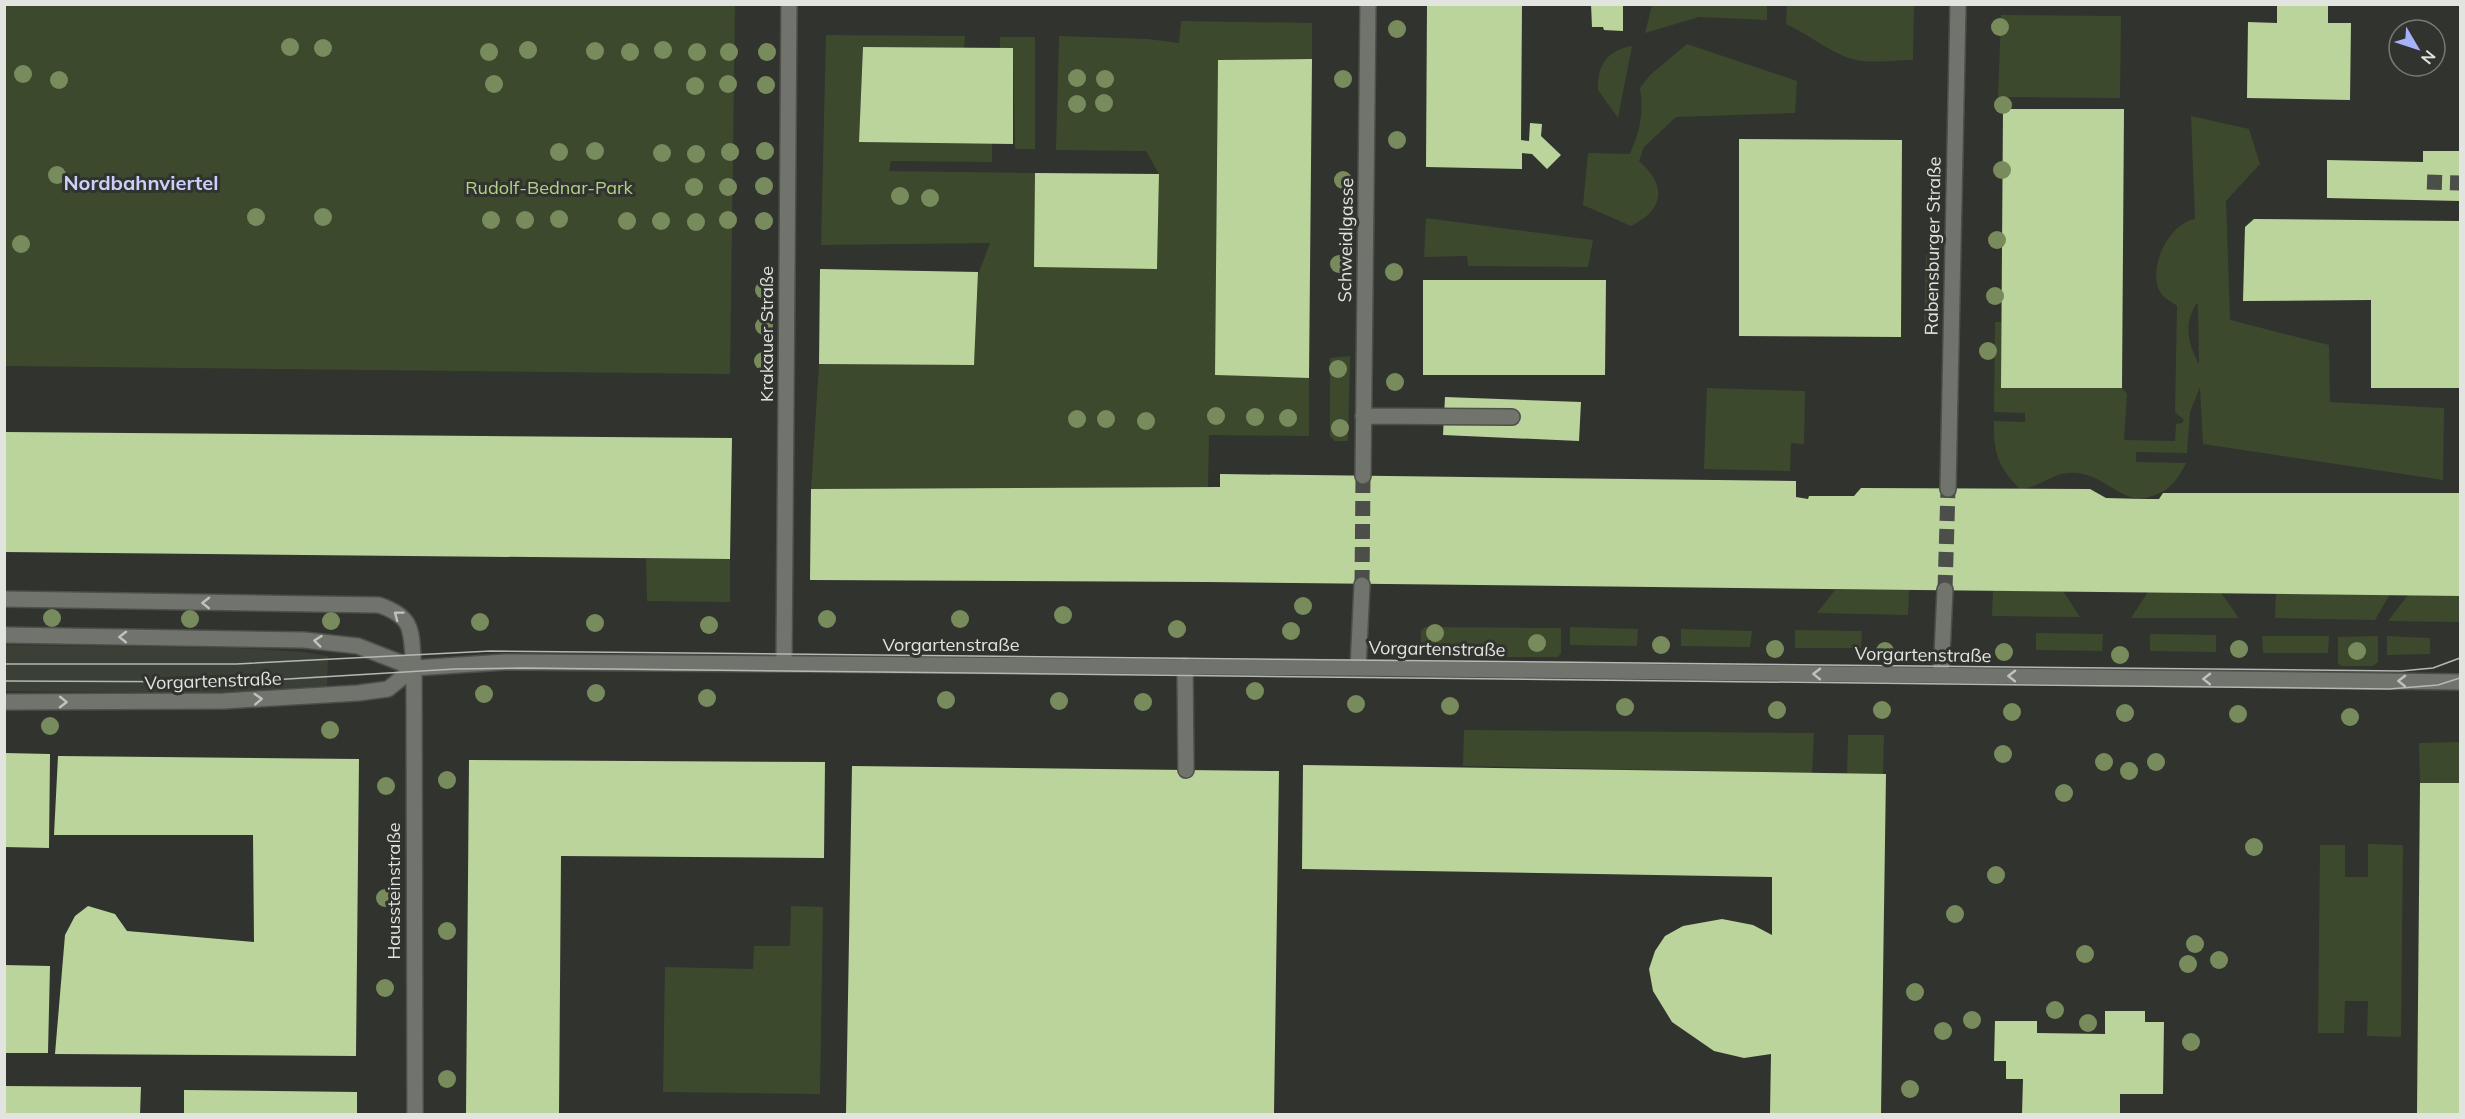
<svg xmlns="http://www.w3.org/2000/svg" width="2465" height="1119" font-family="Mulish,sans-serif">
	<rect width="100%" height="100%" fill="#31332e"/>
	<!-- built -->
	<path fill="#3b4036" d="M5,645L236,648L303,652L328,656L327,686L199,693L5,691Z"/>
	<!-- green -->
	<path fill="#3d492d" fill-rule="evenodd" d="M5,4L735,5L730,374L5,366Z
		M1652,5H1767V20L1699,17L1645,33Z
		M1787,5H1914L1913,60C1894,60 1871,64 1852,59C1829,52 1808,34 1786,24Z
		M2001,15L2121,16L2120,98L1998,97Z
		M1181,21L1312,23V59L1218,60L1215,375L1309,378V436L1209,435L1208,487L811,489L819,364L974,365L978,275L990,243L821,245L826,35L965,36L964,48L863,47L859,142L992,143V162L891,161L889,171L1035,173L1034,267L1157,269L1159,174L1146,151L1056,150L1059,36L1148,39L1179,43Z
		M1000,37H1035V149H1015L1013,49H1000Z
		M1687,44L1797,81L1795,113L1676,117L1644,147L1639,161C1667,186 1665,209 1631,226L1583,205L1588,153L1630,154C1640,129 1644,115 1640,88L1650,75Z
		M1632,46L1618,118L1598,90C1597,66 1607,50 1632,46Z
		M2191,116L2249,129L2260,164L2226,201L2230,320L2329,345L2330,402L2444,408L2443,480L2203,444L2200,387L2190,412L2187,453L2136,452V462L2186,463C2179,477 2171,490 2155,495C2151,496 2146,499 2142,499C2117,499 2099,470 2068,473C2051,474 2038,488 2020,489C1998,466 1993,453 1994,421L2025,422V413L1994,412L1995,322H2001V388H2122L2127,394L2124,440L2175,441L2176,424L2182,423L2184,420L2175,412L2177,306C2173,303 2166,299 2162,295C2145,272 2168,223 2195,219ZM2197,303L2198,304L2199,364C2188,344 2183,323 2197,303Z
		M1426,218L1593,240L1588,267L1468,266L1467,256L1424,257Z
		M1926,255H1936L1939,260L1937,328H1924Z
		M1350,356L1348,441H1335L1330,436V358Z
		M1707,388L1805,391L1804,444L1791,443L1790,471L1704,469Z
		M646,559H730V602L647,601Z
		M1835,590H1909L1908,615L1817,613Z
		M1993,591H2063L2080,617L1992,616Z
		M2148,592L2221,593L2239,618H2131Z
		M2276,593L2390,594L2375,620L2275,618Z
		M2408,595L2460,596V622L2388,621Z
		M1425,627L1561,628V653L1558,657H1494L1421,642V631Z
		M1570,627L1638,629L1637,646L1570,645Z
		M1681,629L1752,631L1750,647L1681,646Z
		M1795,630L1862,631L1861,648H1795Z
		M2036,633L2103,634L2102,651L2036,650Z
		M2150,634L2216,635V652L2150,651Z
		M2262,636H2329L2328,653H2263Z
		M2378,636V662L2373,666H2342L2338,664V637Z
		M2387,636L2430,638V654L2387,655Z
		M1464,730L1814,733L1812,773L1463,766Z
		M1848,735H1884L1883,774H1847Z
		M2460,742V783H2420L2419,743Z
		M2368,844L2403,845L2401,1037L2367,1036L2368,1001H2345L2344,1033H2318L2320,845H2345V877H2368Z
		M791,906L823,907L820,1094L663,1092L665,967L753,969L754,946H790Z"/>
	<!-- building -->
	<path fill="#bbd49c" d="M1427,4H1522L1521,140L1529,141L1530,123L1542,124L1541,136L1561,155L1547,169L1532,154L1522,153V169L1426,167Z
		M1591,4H1623V31L1604,30L1603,27H1592Z
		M2277,4H2328V23H2351L2350,100L2247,98L2248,22L2277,23Z
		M863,47L1013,48V144L859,142Z
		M1312,59L1309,378L1215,375L1218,60Z
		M2003,109H2124L2122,388H2001Z
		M1739,139L1902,140L1901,337L1739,336Z
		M2423,151H2460V201L2327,198V160L2423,162Z
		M1035,173L1159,174L1157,269L1034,267Z
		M2254,219L2460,221V388H2371V300L2243,301L2245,227Z
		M820,269L978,272L974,365L819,364Z
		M1423,280H1606L1605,375H1423Z
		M1445,397L1581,402L1579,441L1443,435Z
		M4,432L732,438L730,559L4,552Z
		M1220,474L1796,481V497L1808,499L1809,496H1854L1861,488L2090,489L2106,498L2143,499H2159L2163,493H2460V596L1207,582L810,580L811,489L1220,487Z
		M4,753L50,754L49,848L4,847Z
		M58,756L359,759L356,1056L55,1054L65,935L75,916L88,906L115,914L127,931L254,942L253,835H54Z
		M469,760L825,762L824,858L561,856L559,1114H466Z
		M1303,765L1886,774L1881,1114H1770L1771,1054L1744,1058L1714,1051L1672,1022L1653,991L1649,969L1655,951L1665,936L1683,926L1722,919L1753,925L1772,935V877L1302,869Z
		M852,766L1279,771L1274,1114H846Z
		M2420,783H2460V1114H2417Z
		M4,965L50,966L48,1053H4Z
		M2105,1011H2145V1022H2164L2163,1094H2120V1114H2022L2023,1079H2006V1061H1994L1995,1021H2037V1033L2105,1034Z
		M4,1086L141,1087L140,1114H4Z
		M184,1090L357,1092V1114H184Z"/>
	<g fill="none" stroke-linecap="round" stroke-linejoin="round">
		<!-- minor-tunnel -->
		<path stroke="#4c4e49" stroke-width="15" stroke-dasharray="15 8" stroke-linecap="butt" d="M2427,182L2460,183
			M1362,585L1363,476
			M1945,590L1948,489"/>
		<!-- minor casing -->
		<g stroke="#4d4f4b" stroke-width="18">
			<path id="minor" d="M1363,416L1512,417
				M1363,476L1368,4
				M1948,489L1958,4
				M4,599L379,605C417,618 410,633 414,668L415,1114
				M4,635L304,640L358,646L414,668L505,662L1358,668L2460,682
				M784,664L789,4
				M1185,666L1186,770
				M1358,668L1362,585
				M1941,675L1945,590
				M4,702L224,701L358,693L388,689L414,668"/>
		</g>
		<!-- minor -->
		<use href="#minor" stroke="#71736d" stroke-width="15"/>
		<!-- tram -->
		<path stroke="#b6b8b4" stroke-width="1.5" d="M4,664H236L491,651L2401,671L2433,668L2460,658
			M4,681L236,682L455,669L523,668L2389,689L2438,685L2460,678"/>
	</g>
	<!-- trees -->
	<g fill="#788b5d">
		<circle cx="2000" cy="27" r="9"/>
		<circle cx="1397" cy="29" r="9"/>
		<circle cx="290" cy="47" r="9"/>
		<circle cx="323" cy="48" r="9"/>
		<circle cx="528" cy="50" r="9"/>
		<circle cx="663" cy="50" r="9"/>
		<circle cx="595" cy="51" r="9"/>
		<circle cx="489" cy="52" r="9"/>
		<circle cx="630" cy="52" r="9"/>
		<circle cx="697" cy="52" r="9"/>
		<circle cx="729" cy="52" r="9"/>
		<circle cx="767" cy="52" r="9"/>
		<circle cx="23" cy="74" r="9"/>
		<circle cx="1077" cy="78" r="9"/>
		<circle cx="1105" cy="79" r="9"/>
		<circle cx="1343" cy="79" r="9"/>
		<circle cx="59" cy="80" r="9"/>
		<circle cx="494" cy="84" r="9"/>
		<circle cx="728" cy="84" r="9"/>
		<circle cx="766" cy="85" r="9"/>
		<circle cx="695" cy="86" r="9"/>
		<circle cx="1104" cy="103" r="9"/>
		<circle cx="1077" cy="104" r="9"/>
		<circle cx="2003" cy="105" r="9"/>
		<circle cx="1397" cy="140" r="9"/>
		<circle cx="595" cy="151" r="9"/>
		<circle cx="765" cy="151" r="9"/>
		<circle cx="559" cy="152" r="9"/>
		<circle cx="730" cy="152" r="9"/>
		<circle cx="662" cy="153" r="9"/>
		<circle cx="696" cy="154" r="9"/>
		<circle cx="2002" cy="170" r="9"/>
		<circle cx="57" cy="175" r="9"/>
		<circle cx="1343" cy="180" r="9"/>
		<circle cx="764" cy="186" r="9"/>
		<circle cx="694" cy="187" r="9"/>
		<circle cx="728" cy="187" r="9"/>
		<circle cx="900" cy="196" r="9"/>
		<circle cx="930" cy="198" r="9"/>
		<circle cx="256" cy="217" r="9"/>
		<circle cx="323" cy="217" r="9"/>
		<circle cx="559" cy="219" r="9"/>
		<circle cx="491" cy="220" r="9"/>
		<circle cx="525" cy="220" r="9"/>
		<circle cx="728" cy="220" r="9"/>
		<circle cx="627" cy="221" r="9"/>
		<circle cx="661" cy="221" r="9"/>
		<circle cx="764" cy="221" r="9"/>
		<circle cx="696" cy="222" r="9"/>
		<circle cx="1997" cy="240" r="9"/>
		<circle cx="21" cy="244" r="9"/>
		<circle cx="1339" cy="264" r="9"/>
		<circle cx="1394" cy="272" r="9"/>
		<circle cx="764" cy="290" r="9"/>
		<circle cx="1995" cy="296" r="9"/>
		<circle cx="764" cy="326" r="9"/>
		<circle cx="1988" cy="351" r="9"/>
		<circle cx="763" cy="361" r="9"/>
		<circle cx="1338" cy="369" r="9"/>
		<circle cx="1395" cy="382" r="9"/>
		<circle cx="1216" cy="416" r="9"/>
		<circle cx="1255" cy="417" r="9"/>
		<circle cx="1288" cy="418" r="9"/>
		<circle cx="1077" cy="419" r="9"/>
		<circle cx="1106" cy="419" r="9"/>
		<circle cx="1146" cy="421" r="9"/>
		<circle cx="1340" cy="428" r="9"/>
		<circle cx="1303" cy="606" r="9"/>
		<circle cx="1063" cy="615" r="9"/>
		<circle cx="52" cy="618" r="9"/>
		<circle cx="190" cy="619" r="9"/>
		<circle cx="827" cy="619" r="9"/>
		<circle cx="960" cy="619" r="9"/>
		<circle cx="331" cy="621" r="9"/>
		<circle cx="480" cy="622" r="9"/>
		<circle cx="595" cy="623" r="9"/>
		<circle cx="709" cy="625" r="9"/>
		<circle cx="1177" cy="629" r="9"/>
		<circle cx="1291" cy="631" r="9"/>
		<circle cx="1435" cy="633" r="9"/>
		<circle cx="1537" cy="643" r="9"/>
		<circle cx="1661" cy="645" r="9"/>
		<circle cx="1775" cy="649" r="9"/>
		<circle cx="2239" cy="649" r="9"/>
		<circle cx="1885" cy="651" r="9"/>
		<circle cx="2357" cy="651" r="9"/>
		<circle cx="2004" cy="652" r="9"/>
		<circle cx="2120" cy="655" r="9"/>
		<circle cx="1255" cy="691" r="9"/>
		<circle cx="596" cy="693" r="9"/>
		<circle cx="484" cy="694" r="9"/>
		<circle cx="707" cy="698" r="9"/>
		<circle cx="946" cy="700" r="9"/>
		<circle cx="1059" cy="701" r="9"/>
		<circle cx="1143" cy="702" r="9"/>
		<circle cx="1356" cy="704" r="9"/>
		<circle cx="1450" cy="706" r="9"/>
		<circle cx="1625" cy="707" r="9"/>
		<circle cx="1777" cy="710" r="9"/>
		<circle cx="1882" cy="710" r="9"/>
		<circle cx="2012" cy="712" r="9"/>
		<circle cx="2125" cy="713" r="9"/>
		<circle cx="2238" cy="714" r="9"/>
		<circle cx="2350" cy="717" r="9"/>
		<circle cx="50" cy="726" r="9"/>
		<circle cx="330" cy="730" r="9"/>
		<circle cx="2003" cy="754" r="9"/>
		<circle cx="2104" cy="762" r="9"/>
		<circle cx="2156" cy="762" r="9"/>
		<circle cx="2129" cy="771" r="9"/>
		<circle cx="447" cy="780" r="9"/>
		<circle cx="386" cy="786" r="9"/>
		<circle cx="2064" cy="793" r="9"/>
		<circle cx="2254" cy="847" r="9"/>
		<circle cx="1996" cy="875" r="9"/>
		<circle cx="385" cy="898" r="9"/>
		<circle cx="1955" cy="914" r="9"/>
		<circle cx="447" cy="931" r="9"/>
		<circle cx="2195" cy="944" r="9"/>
		<circle cx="2085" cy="954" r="9"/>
		<circle cx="2219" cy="960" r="9"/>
		<circle cx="2188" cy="964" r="9"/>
		<circle cx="385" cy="988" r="9"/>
		<circle cx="1915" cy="992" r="9"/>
		<circle cx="2055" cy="1010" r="9"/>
		<circle cx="1972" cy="1020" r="9"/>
		<circle cx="2088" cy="1023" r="9"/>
		<circle cx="1943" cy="1031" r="9"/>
		<circle cx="2191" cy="1042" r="9"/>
		<circle cx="447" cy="1079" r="9"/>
		<circle cx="1910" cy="1089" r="9"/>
	</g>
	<!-- one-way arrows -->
	<defs><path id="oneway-chevron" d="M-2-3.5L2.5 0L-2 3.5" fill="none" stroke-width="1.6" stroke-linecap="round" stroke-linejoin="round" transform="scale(1.5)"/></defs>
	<g stroke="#c0c2be">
		<use href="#oneway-chevron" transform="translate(206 603) rotate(-179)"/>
		<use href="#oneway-chevron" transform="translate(398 615) rotate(-143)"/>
		<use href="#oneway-chevron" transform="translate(123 637) rotate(-179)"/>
		<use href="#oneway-chevron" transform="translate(318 641) rotate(-174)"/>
		<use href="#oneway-chevron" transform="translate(1817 674) rotate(-179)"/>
		<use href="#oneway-chevron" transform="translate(2012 676) rotate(-179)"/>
		<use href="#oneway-chevron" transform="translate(2207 679) rotate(-179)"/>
		<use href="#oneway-chevron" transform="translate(2402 681) rotate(-179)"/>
		<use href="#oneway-chevron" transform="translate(258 699) rotate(-3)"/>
		<use href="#oneway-chevron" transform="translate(63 702) rotate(1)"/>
	</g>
	<g text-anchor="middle" stroke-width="6" stroke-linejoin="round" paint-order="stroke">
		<!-- park labels -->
		<g font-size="18" fill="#b2d384" stroke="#31332e">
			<text x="549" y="194">Rudolf-Bednar-Park</text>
		</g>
		<!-- street labels -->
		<g font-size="18" fill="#e2e4e0" stroke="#31332e">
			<text transform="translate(1346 240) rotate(-89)" y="6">Schweidlgasse</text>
			<text transform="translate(1933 246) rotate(-89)" y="6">Rabensburger Straße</text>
			<text transform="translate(767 334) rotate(-90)" y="6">Krakauer Straße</text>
			<text x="951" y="651">Vorgartenstraße</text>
			<text transform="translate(1437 649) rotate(1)" y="6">Vorgartenstraße</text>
			<text transform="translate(1923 655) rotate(1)" y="6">Vorgartenstraße</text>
			<text transform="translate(213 681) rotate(-2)" y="6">Vorgartenstraße</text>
			<text transform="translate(394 891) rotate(-90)" y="6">Haussteinstraße</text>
		</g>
		<!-- neighbourhood labels -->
		<g font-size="20" font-weight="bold" fill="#c9d0fb" stroke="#31332e">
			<text x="141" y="190">Nordbahnviertel</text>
		</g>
	</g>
	<!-- border -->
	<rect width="2465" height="1119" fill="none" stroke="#e2e4e0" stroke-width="12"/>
	<!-- north arrow -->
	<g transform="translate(2417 48) rotate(129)"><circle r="28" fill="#31332e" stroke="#787a75" stroke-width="1.5"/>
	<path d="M0-4.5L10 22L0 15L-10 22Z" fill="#a6b1fc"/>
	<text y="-9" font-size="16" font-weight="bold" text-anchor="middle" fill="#e2e4e0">N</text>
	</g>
</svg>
